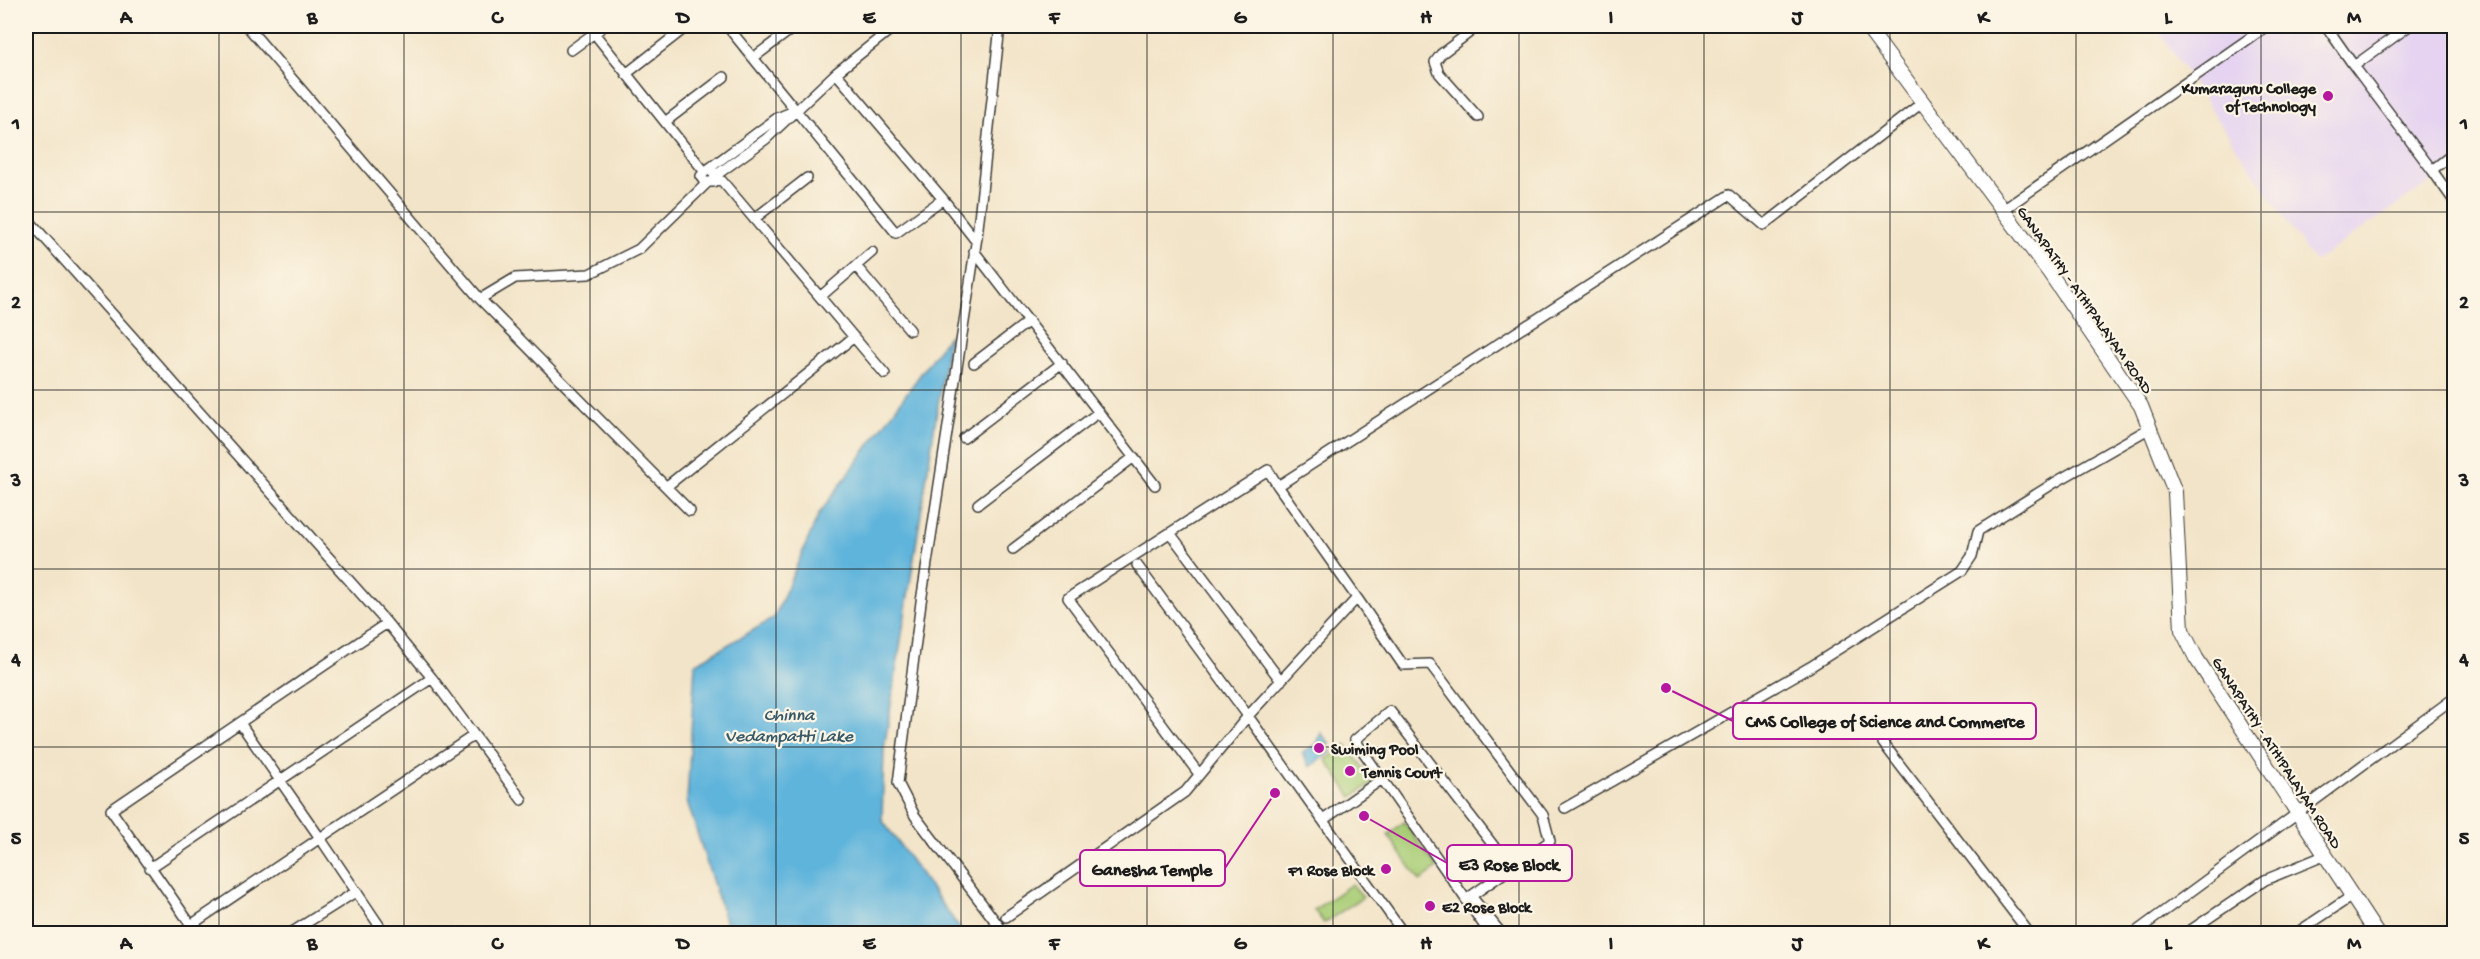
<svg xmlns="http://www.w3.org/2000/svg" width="2480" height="959" font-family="'Gochi Hand',sans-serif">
	<rect width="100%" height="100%" fill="#fcf5e5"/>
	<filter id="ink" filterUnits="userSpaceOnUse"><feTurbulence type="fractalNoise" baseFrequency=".0167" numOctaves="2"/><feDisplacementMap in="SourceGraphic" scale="12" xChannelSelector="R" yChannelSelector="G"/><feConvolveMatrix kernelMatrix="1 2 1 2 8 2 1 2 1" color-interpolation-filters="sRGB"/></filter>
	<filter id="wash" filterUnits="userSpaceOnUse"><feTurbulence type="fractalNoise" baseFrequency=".008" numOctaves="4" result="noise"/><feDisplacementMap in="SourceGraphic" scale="24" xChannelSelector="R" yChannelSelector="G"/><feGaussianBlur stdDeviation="1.35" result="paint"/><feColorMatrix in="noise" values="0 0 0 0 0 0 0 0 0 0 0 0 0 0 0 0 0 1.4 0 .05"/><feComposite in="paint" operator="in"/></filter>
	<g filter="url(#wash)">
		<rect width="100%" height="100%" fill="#f2e4c8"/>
		<!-- built -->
		<path fill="#e5d3f1" d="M2155,26H2454V166L2314,262Z"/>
		<!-- green -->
		<path fill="#a9cd76" stroke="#627449" stroke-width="1.5" d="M1346,745L1374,782L1352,797L1326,760Z
			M1404,822L1437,868L1420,881L1388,835Z
			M1352,884L1363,897L1324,923L1314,910Z"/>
		<!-- water -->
		<path fill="#5fb4db" stroke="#3e687c" stroke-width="1.5" d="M949,335L884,749L882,820L963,933H729L687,801L695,664L774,618L819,514Z
			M1321,733L1330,744L1325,745L1331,752L1310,767L1302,753L1317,743Z"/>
	</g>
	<g filter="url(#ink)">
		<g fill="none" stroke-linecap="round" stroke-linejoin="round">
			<!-- minor casing -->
			<g stroke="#3c3a36" stroke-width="12">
				<path id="minor" d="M247,26L480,299L690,511
					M727,26L896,233L943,199L836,73L895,26
					M1000,26L977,237L921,602L898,783L915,816L1005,934
					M2146,26L2149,29
					M2326,26L2354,66L2409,26
					M594,33L704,171
					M571,50L604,26
					M753,58L796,26
					M2354,66L2432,170L2454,153
					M626,74L685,28
					M1478,117L1439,73L1435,62L1441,54L1478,26
					M665,122L724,77
					M707,170L777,118L794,111
					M2432,170L2454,201
					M715,176L713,171L707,170L701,176L704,182H713L715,176L766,139L836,73
					M715,180L722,181L885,374
					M943,199L976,241
					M2003,210L2267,26
					M26,217L387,623L432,678L522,800
					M754,219L807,178
					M974,251L1155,485
					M856,266L910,330
					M820,297L872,252
					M480,299L515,278L589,274L639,249L707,183
					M974,363L1029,321
					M964,438L1062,363
					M667,486L854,337
					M978,504L1099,412
					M1170,533L1281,681
					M1013,549L1134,457
					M1357,598L1403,665L1430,664L1543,815L1550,841L1471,896L1502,934
					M240,723L320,838L191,925L111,810L387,623
					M1883,743L2030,934
					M1199,774L1068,598L1268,470L1278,486
					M1565,808L1810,667L1962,571L1972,556L1978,531L2054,483L2150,428
					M1323,820L1382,779
					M150,868L432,678
					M1006,917L1185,792L1248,716L1137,565
					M289,934L357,891
					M385,934L320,838L473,736
					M1404,934L1248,716L1357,598L1278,486L1729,195L1764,225L1923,102
					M1490,934L1355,740L1390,711L1496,849
					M2133,934L2454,698
					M2185,934L2265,880L2326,855
					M2295,934L2352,896"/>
			</g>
			<!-- secondary casing -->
			<g stroke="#3c3a36" stroke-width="16">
				<path id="secondary" d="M1866,26L2049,272L2141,406L2175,492L2182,630L2196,658L2377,934"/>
			</g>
			<!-- minor -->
			<use href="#minor" stroke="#fff" stroke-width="9"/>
			<!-- secondary -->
			<use href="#secondary" stroke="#fff" stroke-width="14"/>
		</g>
	</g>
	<!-- grid -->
	<path fill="none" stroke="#1c1c1c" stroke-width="1.5" stroke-opacity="0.55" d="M219,26V934M404,26V934M590,26V934M776,26V934M961,26V934M1147,26V934M1333,26V934M1519,26V934M1704,26V934M1890,26V934M2076,26V934M2261,26V934M26,212H2454M26,390H2454M26,569H2454M26,747H2454"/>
	<!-- markers -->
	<g fill="#b5179e" stroke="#fcf5e5" stroke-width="2">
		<circle cx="2328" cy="96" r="6"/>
		<circle cx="1319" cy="748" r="6"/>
		<circle cx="1350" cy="771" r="6"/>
		<circle cx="1386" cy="869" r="6"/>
		<circle cx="1430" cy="906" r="6"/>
	</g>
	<g text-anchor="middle" stroke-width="4.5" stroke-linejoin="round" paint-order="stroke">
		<!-- poi labels -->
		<g font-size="16" font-weight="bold" fill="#1c1c1c" stroke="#fcf5e5" text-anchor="start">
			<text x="2316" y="93" text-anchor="end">Kumaraguru College<tspan x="2316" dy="18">of Technology</tspan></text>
			<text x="1331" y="754">Swiming Pool</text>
			<text x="1362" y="777">Tennis Court</text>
			<text x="1374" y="875" text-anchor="end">F1 Rose Block</text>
			<text x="1442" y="912">E2 Rose Block</text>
		</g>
		<!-- street labels -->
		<g font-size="16" fill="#1c1c1c" stroke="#fcf5e5">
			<text transform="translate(2086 299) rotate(55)" y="6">GANAPATHY - ATHIPALAYAM ROAD</text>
			<text transform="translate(2278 752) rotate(57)" y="6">GANAPATHY - ATHIPALAYAM ROAD</text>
		</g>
		<!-- water labels -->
		<g font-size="18" font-style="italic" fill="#375968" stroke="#fcf5e5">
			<text x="789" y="720">Chinna<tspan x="789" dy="21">Vedampatti Lake</tspan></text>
		</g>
	</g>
	<!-- callouts -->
	<path fill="none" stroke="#b5179e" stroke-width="2" d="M1666 688L1733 721M1364 816L1447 863M1275 793L1225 868"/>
	<g fill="#b5179e" stroke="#fcf5e5" stroke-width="2">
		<circle cx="1666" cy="688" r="6"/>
		<circle cx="1364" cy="816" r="6"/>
		<circle cx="1275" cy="793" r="6"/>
	</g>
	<g fill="#fcf5e5" stroke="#b5179e" stroke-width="2">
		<rect x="1733" y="703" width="303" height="36" rx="6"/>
		<rect x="1447" y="845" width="125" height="36" rx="6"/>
		<rect x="1080" y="850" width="145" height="36" rx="6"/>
	</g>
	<g font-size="18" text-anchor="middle" font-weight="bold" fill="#1c1c1c">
		<text x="1885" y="727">CMS College of Science and Commerce</text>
		<text x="1509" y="870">E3 Rose Block</text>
		<text x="1152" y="875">Ganesha Temple</text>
	</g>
	<!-- margin -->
	<rect width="2480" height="959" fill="none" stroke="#fcf5e5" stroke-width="66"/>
	<rect x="33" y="33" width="2414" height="893" fill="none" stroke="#1c1c1c" stroke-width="2"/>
	<g font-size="20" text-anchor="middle" font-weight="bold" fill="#1c1c1c">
		<text x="126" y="23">A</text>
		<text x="312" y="23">B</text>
		<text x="497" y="23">C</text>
		<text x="683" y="23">D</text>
		<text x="869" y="23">E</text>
		<text x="1054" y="23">F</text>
		<text x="1240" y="23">G</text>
		<text x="1426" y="23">H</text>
		<text x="1611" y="23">I</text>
		<text x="1797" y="23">J</text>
		<text x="1983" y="23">K</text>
		<text x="2168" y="23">L</text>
		<text x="2354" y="23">M</text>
		<text x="16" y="129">1</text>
		<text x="2464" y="129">1</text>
		<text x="16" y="308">2</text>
		<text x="2464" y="308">2</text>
		<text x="16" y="486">3</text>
		<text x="2464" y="486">3</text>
		<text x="16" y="665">4</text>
		<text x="2464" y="665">4</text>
		<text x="16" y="844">5</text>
		<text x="2464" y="844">5</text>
		<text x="126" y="949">A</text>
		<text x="312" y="949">B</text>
		<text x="497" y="949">C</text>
		<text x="683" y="949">D</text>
		<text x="869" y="949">E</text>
		<text x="1054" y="949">F</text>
		<text x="1240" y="949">G</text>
		<text x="1426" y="949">H</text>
		<text x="1611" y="949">I</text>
		<text x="1797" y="949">J</text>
		<text x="1983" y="949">K</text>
		<text x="2168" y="949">L</text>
		<text x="2354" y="949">M</text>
	</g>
</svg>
